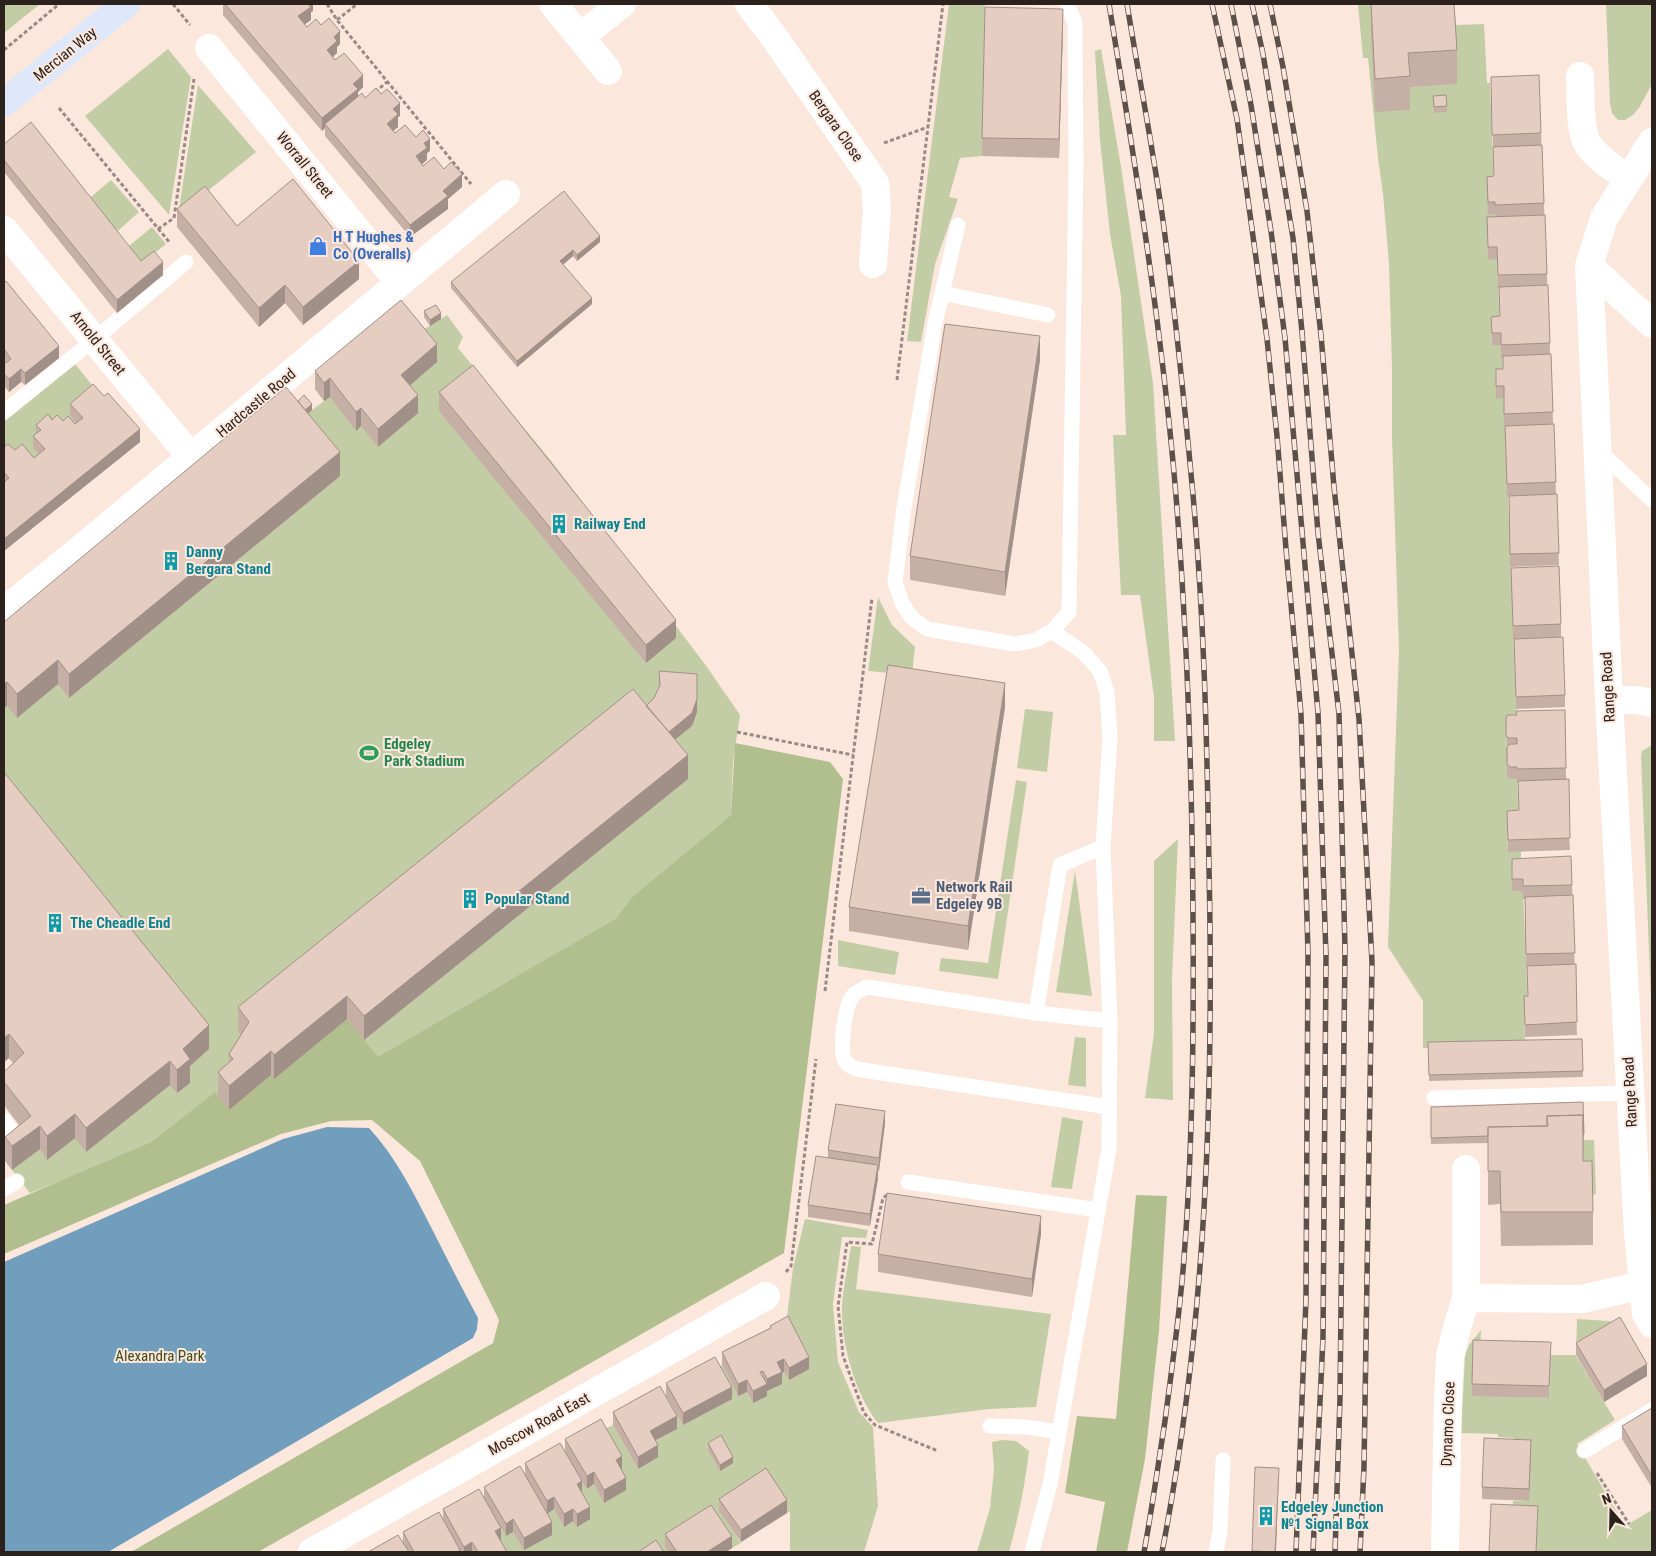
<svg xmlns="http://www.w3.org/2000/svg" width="1656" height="1556" font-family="'Roboto Condensed',sans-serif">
	<rect width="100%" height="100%" fill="#fce7dd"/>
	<!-- green -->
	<path fill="#c2cda5" d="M4,4H40L4,33Z
		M949,4H985L982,156L960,158L949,197L958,199L935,264L921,342L907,341Z
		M1358,4H1454L1456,25L1484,24L1487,83H1490L1494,189L1488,214H1495V224L1487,225L1488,259H1497L1500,329L1491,330L1492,345H1501L1503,369L1515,681L1517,728L1506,730V748L1509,750L1507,777L1510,779H1517L1519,823H1507L1508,852L1521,851V867L1512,868V891L1523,892L1528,1008L1524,1009L1525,1047L1423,1048V1001L1388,947L1399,650L1392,438V368L1389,264L1383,194L1378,158L1368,58H1363Z
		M1606,4H1652V84L1639,108L1633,115L1625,120H1618L1612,113L1610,104Z
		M168,49L191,77L169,215L85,116Z
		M1101,49L1121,167L1153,383L1175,741H1154V697L1140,595H1121L1113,435H1126L1121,296L1110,234L1100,140L1095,51Z
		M198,85L256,152L178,215Z
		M111,180L139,212L112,236L85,202Z
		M152,227L166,244L137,267L123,251Z
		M436,311L441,319L447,315L463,337L458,348L552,462L707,667L740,715L733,762L731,815L633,896L615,919L378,1058L347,1020L229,1110L214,1093L151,1142L83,1172L30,1193L5,1161L30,1139L4,1105V1096L24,1077L9,1058L4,1062V646L304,402L312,410L324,401L315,389L401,318L415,334L430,326L424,317Z
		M75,364L108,405L70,416L83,431L45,462L4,460V422Z
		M878,597L892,625L915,647L912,675L868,671Z
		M1025,709L1053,712L1047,772L1017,768Z
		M1652,745V1024L1641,756L1642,751Z
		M1016,780L1027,782L998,979L939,971L941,958L988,963Z
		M1178,839L1172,979L1173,1100L1145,1098L1154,1033V861Z
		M1075,871L1092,996L1056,992Z
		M838,940L899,952L895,975L838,966Z
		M1075,1037L1086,1038V1087L1068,1085Z
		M1062,1117L1083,1121L1072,1189L1051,1187Z
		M1594,1140L1596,1194L1592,1195L1512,1142Z
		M805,1219L868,1230L866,1238L842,1237L833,1304L838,1362L859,1412L873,1427L878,1506L864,1552H790V1511L787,1513L766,1481L720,1511L741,1543L732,1548L665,1546L669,1552H500L484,1499L506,1536L513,1532L520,1478L554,1509L564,1526L565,1452L587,1489L622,1468L601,1431L613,1425L638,1469L650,1443L663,1398L666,1395L683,1425L731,1399L719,1367L722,1365L738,1396L747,1392L753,1403L763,1383L768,1391L777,1375L784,1372L789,1380L788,1329L793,1326L787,1317L793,1268Z
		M851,1246L861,1247L856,1289L1051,1314L1036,1407L989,1409L878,1423C855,1394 841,1344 842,1307C843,1287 848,1266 851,1246Z
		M1577,1319L1609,1321L1616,1323L1576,1356L1615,1420L1577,1444L1625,1526L1652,1510V1552H1536L1512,1517L1513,1501H1529L1531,1452H1514V1438L1498,1437V1434L1461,1433L1465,1356L1469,1345L1481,1330L1480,1353L1523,1397L1549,1398L1551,1355H1576Z
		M1002,1440L1016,1441L1029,1451C1025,1486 1018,1519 1009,1552H977L990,1508L994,1469L992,1442Z"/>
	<!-- forest -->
	<path fill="#b1be8e" d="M735,743L830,762L843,779L784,1253L258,1552H131L493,1343L499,1320L420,1161L372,1120L331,1121L281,1134L4,1254V1205L151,1142L215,1092L229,1110L271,1075L347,1019L378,1057L615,919L633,896L731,815Z
		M1136,1195L1167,1196L1159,1331L1145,1459L1127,1552H1096L1105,1502L1065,1493L1077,1416L1116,1419Z"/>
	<!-- water -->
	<path fill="#729ebd" d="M327,1127L369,1128C396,1157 414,1194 432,1229C447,1259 462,1288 478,1318L477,1329L473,1338L108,1552H4V1262L283,1139Z"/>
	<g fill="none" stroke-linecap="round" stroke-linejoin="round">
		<!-- path -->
		<path stroke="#9a8a83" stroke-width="3" stroke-dasharray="4 2.5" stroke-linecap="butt" d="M173,4L190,25
			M327,4L337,20L471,184
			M337,20L357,4
			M4,50L59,4
			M375,92L387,82
			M59,108L170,243
			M884,143L928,127
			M158,229L174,218L194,79
			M897,380L943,4
			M737,732L853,755
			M825,991L872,598
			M887,1195L883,1198L872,1244L847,1242L838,1306L843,1356L864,1413L875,1425L938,1451
			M786,1272L791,1266L816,1059
			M1597,1473L1629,1524"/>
		<!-- service -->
		<path stroke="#fff" stroke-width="15" d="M958,225L935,323L904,508L895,582L902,603L912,618L927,629L1015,644L1036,640L1052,631L1069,612L1076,164L1075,23L1067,4
			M942,293L1048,315
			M4,412L95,339L186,262
			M1598,450L1652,500
			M1036,1013L1060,865L1103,847
			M1434,1098L1630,1093
			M1109,1107L862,1070C855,1069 849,1067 845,1061C839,1050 845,1010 851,998C855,992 861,990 867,987L1036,1013L1110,1021
			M4,1120L14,1135L13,1143L4,1154
			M908,1182L1098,1210
			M4,1189L17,1181
			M990,1426L1026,1427L1059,1432
			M1584,1451L1652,1410
			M1032,1552L1050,1484L1109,1149L1110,1021L1103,847L1110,737L1107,692L1100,671L1084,653L1052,631
			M1216,1552L1220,1531L1223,1460"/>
		<!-- minor -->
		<path stroke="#fff" stroke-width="28" d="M553,4L608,71
			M749,4L774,37L875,183L877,209L873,264
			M581,36L622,4
			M209,48L400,283
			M1580,76C1581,93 1579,128 1587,143C1595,157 1615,169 1628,179
			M1652,142L1604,218L1589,266L1609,700L1638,1233L1646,1314L1652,1324
			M4,230L191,457
			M1589,266L1652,324
			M4,611L89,542L506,194
			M1609,700H1636L1652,703
			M1466,1169V1298
			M312,1552L766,1296
			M1445,1552L1448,1395L1450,1357L1456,1331L1466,1298L1582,1299L1643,1285"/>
		<!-- secondary -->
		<path stroke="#dee8fa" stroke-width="28" d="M4,103L126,4"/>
		<!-- rail casing -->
		<g stroke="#5c504a" stroke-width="5.5">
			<path id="rail" d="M1109,4C1135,163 1161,323 1175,484C1187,627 1192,771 1193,914C1194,1028 1193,1144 1184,1258C1180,1312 1172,1367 1165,1421C1158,1465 1152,1509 1144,1552
				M1127,4C1139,78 1154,153 1164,228C1175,313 1184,399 1192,484C1204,611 1207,739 1209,867C1214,1096 1206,1326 1162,1552
				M1212,4L1237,119L1267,339L1277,436L1286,549L1301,714L1308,953L1306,1299L1296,1552
				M1231,4L1251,105L1271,231L1285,338L1318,713L1326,956L1323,1337L1313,1552
				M1252,4L1263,54L1293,238L1302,332L1318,533L1339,714L1345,949L1340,1398L1335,1552
				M1270,4L1283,67L1307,211L1321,335L1334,487L1359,719L1372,962L1364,1467L1360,1552"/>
		</g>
		<!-- rail -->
		<use href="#rail" stroke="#fce7dd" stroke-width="4" stroke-dasharray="11" stroke-linecap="butt"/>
	</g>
	<!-- wall -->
	<path fill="#c6b0a6" d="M223,4H313V11L311,12V20L305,24L307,27L321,25L340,44L337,47V53L333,57L363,87L358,92V97L365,98L400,116L398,117V127L393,131L395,133L430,151L427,153V160L422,164L423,166L444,169L462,187L448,199V209L410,237L325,136V128L322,131L223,15Z
		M1371,4L1457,50V84L1410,87V110L1375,112L1371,32Z
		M1063,27L1059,158L982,156V138Z
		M1491,89L1541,133L1559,565L1510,567L1509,509L1548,495L1507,496L1505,426H1504V398L1496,399V369H1503V358H1501V345H1492L1491,329V317L1500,316L1499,288H1498L1497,259L1488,260L1487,217H1495V214L1488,215L1487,189V177L1494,176Z
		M1433,96L1447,106V112L1434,113Z
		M4,144L141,261L163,275L117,313L4,172Z
		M177,209L237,226L359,279L303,325L285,303L259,327L177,227Z
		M600,242L577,261L573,256L563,265L592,304L517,367L451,288V282Z
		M4,283L59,358L25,385L21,382L9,392L4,386V364L5,363L4,362Z
		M424,311L441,319L430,326L424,317Z
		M1040,360L1005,596L910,580V556Z
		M437,362L410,385L418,413L378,447L361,426L356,431L330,397L324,401L315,389V371Z
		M439,392L676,638L646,663L439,411Z
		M298,401L312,410L308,413L340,476L69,698L58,684L17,718L7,706L4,708V622Z
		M70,404L140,442L4,551V447L15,450L34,458L39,454L33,448V436L36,433V425L63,421L75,424L76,423L70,416Z
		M1511,580L1561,624V637L1513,639Z
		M1514,639L1565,695V707L1516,709Z
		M659,671L697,712L692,726L675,740L688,779L364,1040L347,1019L274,1079L271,1075L229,1110L218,1096V1072L229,1062V1054L241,1035L238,1031V1007L646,706L654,698L659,686Z
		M1005,707L968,950L849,931V907Z
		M1565,710L1566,779L1570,850L1508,852L1507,811L1519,810L1518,782H1517V779H1510L1507,777L1506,718L1517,715Z
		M4,772L209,1049L190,1066V1083L177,1093L170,1085L86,1152L75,1138L47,1160L40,1149L12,1170L5,1161V1137L19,1125L4,1105V1072L13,1063L9,1058L4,1062Z
		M1512,859L1572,885L1577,1035L1525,1037L1524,996H1528L1527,967H1526L1525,899H1523V892L1512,891Z
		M1582,1039L1583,1077L1429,1081L1428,1042Z
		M1431,1107L1584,1134L1583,1161L1593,1212V1245L1501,1246L1500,1204L1488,1205V1143L1431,1144Z
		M885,1123L879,1171H878V1178L870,1226L808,1217V1205L828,1158V1150Z
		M1041,1234L1032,1297L878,1272V1254Z
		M770,1326L809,1369L789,1380L784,1372L782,1373V1384L767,1391V1390V1396L753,1403L747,1392L738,1396L722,1365V1352L770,1328Z
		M1473,1340L1551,1355L1549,1398L1472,1396Z
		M1576,1343L1647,1376L1604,1402L1576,1355Z
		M666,1383L732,1399L683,1425L666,1395Z
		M1652,1408V1488L1622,1439V1426Z
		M613,1412L677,1429L655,1440L658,1457L638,1469L613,1425Z
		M565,1439L622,1469H621L626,1490L604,1503L594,1484L587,1489L582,1482V1493L590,1519L577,1527L573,1521L564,1527L554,1509L547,1513L552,1535L524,1550L513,1532L506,1536L501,1528L500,1541L507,1552H368L403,1543V1532L443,1520V1509L484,1497V1487L525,1473V1463L565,1450Z
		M708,1443L733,1463L720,1471L708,1450Z
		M1531,1452L1529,1501L1482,1499V1487Z
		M719,1499L787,1513L741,1542L719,1511Z
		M665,1534L732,1548L726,1552H669L665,1547Z"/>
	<!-- shaded-wall -->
	<path fill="#a19087" d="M307,4H313V11L311,12V20L298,29V16Z
		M1063,9V27L1059,158V139Z
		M340,31V44L337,47V53L327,62V50L334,37Z
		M363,75V87L358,92V101L325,124V128L322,131V118L353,84Z
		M400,103V116L398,117V127L387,136V124L393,109Z
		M430,139V151L427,153V160L416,169V156L424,143Z
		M462,174V187L448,199V209L410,237V225L443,191Z
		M600,236V242L577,261V255Z
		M573,250V256L560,267V261Z
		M359,261V279L303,325V307Z
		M163,262V275L117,313V300Z
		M285,285V303L259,327V308Z
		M592,298V304L517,367V361Z
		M441,313V319L430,326V320Z
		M1040,336V360L1005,596V572Z
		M437,344V362L401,393V375Z
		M59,346V358L25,385V373Z
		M21,369V382L9,392V379Z
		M330,378V397L324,401V383Z
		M418,395V413L378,447V429Z
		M312,404V410L297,423V416Z
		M361,408V426L356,431V412Z
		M140,429V442L4,551V539Z
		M340,452V476L69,698V674Z
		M676,620V638L646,663V645Z
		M58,660V684L17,718V694Z
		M7,682V706L4,708V684Z
		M1005,683V707L968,950V926Z
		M697,699V712L692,726L663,749V737Z
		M688,755V779L364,1040V1016Z
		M347,996V1019L274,1079V1055Z
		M209,1025V1049L190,1066V1083L177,1093V1070L183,1049Z
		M9,1034V1058L4,1062V1038Z
		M271,1051V1075L229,1110V1086Z
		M170,1061V1085L86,1152V1128Z
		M885,1111V1123L879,1171V1158Z
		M75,1114V1138L47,1160V1136Z
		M40,1126V1149L12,1170V1146Z
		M878,1165V1178L870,1226V1214Z
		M1041,1216V1234L1032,1297V1279Z
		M809,1357V1369L789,1380V1368Z
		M784,1359V1372L782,1373V1384L767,1391V1379L777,1362Z
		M1647,1364V1376L1604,1402V1390Z
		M747,1380V1392L738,1396V1384Z
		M767,1384V1396L753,1403V1391Z
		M732,1387V1399L683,1425V1413Z
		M677,1416V1429L650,1443V1431Z
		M1531,1440V1452L1529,1501V1489Z
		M658,1445V1457L638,1469V1457Z
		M622,1456V1469L616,1472V1460Z
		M733,1457V1463L720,1471V1465Z
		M1279,1468L1276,1552H1275Z
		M594,1472V1484L587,1489V1476Z
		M626,1478V1490L604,1503V1490Z
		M582,1481V1493L577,1484Z
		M554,1497V1509L547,1514V1501Z
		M787,1500V1513L741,1542V1530Z
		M590,1507V1519L577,1527V1514Z
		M573,1509V1521L564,1527V1514Z
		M513,1519V1532L506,1536V1524Z
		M552,1522V1535L524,1550V1538Z
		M501,1528V1540L495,1544V1531Z
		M732,1536V1548L726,1552H707Z
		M472,1542V1552H464V1547Z"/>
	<!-- building -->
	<path fill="#e6cdc1" stroke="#a19087" d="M225,4H308L311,7L298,16L307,27L316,19L321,25L329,18L340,31L334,37L337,41L327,50L335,60L344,53L363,75L353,84L358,89L322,118Z
		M1371,4H1454L1457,50L1408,53L1410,76L1375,79Z
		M985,7L1063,9L1059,139L982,138Z
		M1539,75L1541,133L1492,135L1491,77Z
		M376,88L381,94L387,89L400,103L393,109L398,114L387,124L395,133L405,125L416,137L423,130L430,139L424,143L427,148L416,156L423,166L434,157L444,169L451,162L462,174L443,191L448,196L410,225L325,124L362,93L365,98Z
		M1446,95L1447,106L1434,107L1433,96Z
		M31,122L141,261L154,251L163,262L117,300L4,160V144Z
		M1542,145L1544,203L1495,205V202H1488L1487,177L1494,176L1493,147Z
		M293,179L359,261L303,307L285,285L259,308L177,209L205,186L237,226Z
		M564,191L600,236L577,255L573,250L560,261L592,298L517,361L451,282Z
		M1545,215L1547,274L1498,275L1497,247H1488L1487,217Z
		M6,281L59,346L25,373L21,369L9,379L4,374V364L11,359L4,349V283Z
		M1548,285L1550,343L1501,345V333H1492L1491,317L1500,316L1499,287Z
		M401,300L437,344L401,375L418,395L378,429L361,408L356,412L330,378L324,383L315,371Z
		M436,305L441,313L430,320L424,311Z
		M945,324L1040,336L1005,572L910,556Z
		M1551,354L1553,412L1504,414V386H1496V369H1503V356Z
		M473,365L676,620L646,645L439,392Z
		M93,384L104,396L108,393L140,429L4,539V482L9,478L4,472V447L8,444L15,450L22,444L34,458L45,449L33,436L41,430L36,425L48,414L52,420L57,415L63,421L68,416L75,424L83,418L70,404Z
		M286,387L340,452L69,674L58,660L17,694L7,682L4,684V622Z
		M304,395L312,404L305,410L298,401Z
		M1554,424L1556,482L1507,484L1505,426Z
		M1557,494L1559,553L1510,554L1509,496Z
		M1559,566L1561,624L1513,626L1511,568Z
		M1563,637L1565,695L1516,697L1514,639Z
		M888,665L1005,683L968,926L849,907Z
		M659,671L697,674V699L692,713L669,732L646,706L654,698L660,685Z
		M633,689L688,755L364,1016L347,996L274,1055L271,1051L229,1086L218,1072L233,1059L229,1054L249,1022L238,1007Z
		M1565,710L1566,768L1517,769V767H1510L1507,764V747L1510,744H1517V738H1509L1506,736V718L1508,715H1517L1516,711Z
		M4,772L209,1025L183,1049L190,1059L177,1070L170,1061L86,1128L75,1114L47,1136L40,1126L12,1146L5,1137L31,1116L4,1082V1072L24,1053L9,1034L4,1038Z
		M1569,779L1570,838L1508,840L1507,811L1519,810L1518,781Z
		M1571,856L1572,885L1523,886V879H1512V859Z
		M1573,895L1575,953L1526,954L1525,897Z
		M1576,964L1577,1022L1525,1025L1524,996H1528L1527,966Z
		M1582,1039L1583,1071L1429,1075L1428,1042Z
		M1583,1102L1584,1134H1583V1115L1547,1116V1126L1488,1127V1136L1431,1138V1107Z
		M836,1104L885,1111L879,1158L828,1150Z
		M1583,1115V1161H1592L1593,1212H1501L1500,1171H1488V1127L1548,1126L1547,1116Z
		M816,1156L878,1165L870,1214L808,1205Z
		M887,1193L1041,1216L1032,1279L878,1254Z
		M788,1316L809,1357L789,1368L784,1359L777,1362L782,1372L767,1379L763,1371L760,1372L767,1384L753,1391L747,1380L738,1384L722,1352L771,1328L770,1326Z
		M1620,1317L1647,1364L1604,1390L1576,1343Z
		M1473,1340L1551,1342L1549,1386L1472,1384Z
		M715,1357L732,1387L683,1413L666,1383Z
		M660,1386L677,1416L650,1431L658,1445L638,1457L613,1412Z
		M1652,1408V1476L1622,1426Z
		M601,1419L622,1456L616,1460L626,1478L604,1490L594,1472L587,1476L565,1439Z
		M721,1435L733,1457L720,1465L708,1443Z
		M1484,1438L1531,1440L1529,1489L1482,1487Z
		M560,1443L582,1481L577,1484L590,1507L577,1514L573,1509L564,1514L554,1497L547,1501L525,1463Z
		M520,1466L552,1522L524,1538L513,1519L506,1524L484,1487Z
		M1255,1467L1279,1468L1275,1552L1252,1551Z
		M766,1468L787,1500L741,1530L719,1499Z
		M479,1489L501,1528L495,1531L507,1552H478L472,1542L464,1547L443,1509Z
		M1491,1504L1538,1506L1536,1552H1489Z
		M711,1505L732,1536L707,1552H677L665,1534Z
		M439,1512L460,1550L457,1552H414L403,1532Z
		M398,1535L409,1552H368Z
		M656,1540L664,1552H638Z"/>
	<!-- icons -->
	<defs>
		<g id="shop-bare" transform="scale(1.5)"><path d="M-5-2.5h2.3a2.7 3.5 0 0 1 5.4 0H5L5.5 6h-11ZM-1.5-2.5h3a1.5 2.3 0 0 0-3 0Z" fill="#3f7fe0" stroke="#fce7dd" stroke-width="2.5" paint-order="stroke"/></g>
		<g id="building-bare" transform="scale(1.5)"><path d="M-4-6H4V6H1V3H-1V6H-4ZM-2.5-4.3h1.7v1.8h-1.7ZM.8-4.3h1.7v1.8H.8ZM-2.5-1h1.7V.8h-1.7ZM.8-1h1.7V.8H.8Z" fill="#0f9aa8" stroke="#fce7dd" stroke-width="2.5" paint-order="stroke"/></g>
		<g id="stadium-bare" transform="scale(1.5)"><path d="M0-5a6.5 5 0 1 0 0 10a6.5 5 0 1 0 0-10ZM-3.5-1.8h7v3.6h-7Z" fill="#2e9e5b" stroke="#fce7dd" stroke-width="2.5" paint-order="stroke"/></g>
		<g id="office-bare" transform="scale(1.5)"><path d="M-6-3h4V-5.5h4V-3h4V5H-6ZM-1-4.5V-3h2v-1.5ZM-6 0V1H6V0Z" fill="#5c6f8a" stroke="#fce7dd" stroke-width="2.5" paint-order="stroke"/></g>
	</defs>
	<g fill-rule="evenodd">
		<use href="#shop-bare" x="318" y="246"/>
		<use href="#building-bare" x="559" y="524"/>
		<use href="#building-bare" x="171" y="561"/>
		<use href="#stadium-bare" x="369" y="753"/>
		<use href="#office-bare" x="921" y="896"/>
		<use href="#building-bare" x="470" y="899"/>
		<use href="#building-bare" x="55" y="923"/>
		<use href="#building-bare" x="1266" y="1516"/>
	</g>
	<g text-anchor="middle" stroke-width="4" stroke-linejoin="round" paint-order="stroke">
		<!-- street labels -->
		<g font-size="15" fill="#2b221d" stroke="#fce7dd">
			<text transform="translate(65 54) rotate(-39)" y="5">Mercian Way</text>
			<text transform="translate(836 126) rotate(55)" y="5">Bergara Close</text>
			<text transform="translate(305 165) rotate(51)" y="5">Worrall Street</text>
			<text transform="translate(98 343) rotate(51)" y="5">Arnold Street</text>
			<text transform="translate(256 403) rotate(-40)" y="5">Hardcastle Road</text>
			<text transform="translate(1608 687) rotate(-93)" y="5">Range Road</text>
			<text transform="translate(1630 1092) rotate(-93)" y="5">Range Road</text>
			<text transform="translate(539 1424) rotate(-29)" y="5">Moscow Road East</text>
			<text transform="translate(1448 1424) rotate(-88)" y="5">Dynamo Close</text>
		</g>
		<!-- shop labels -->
		<g font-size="15" font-weight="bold" fill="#366cbe" stroke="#fce7dd" text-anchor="start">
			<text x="333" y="242">H T Hughes &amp;<tspan x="333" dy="17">Co (Overalls)</tspan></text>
		</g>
		<!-- culture labels -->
		<g font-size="15" font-weight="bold" fill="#0d838f" stroke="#fce7dd" text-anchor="start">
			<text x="574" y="529">Railway End</text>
			<text x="186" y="557">Danny<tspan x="186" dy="17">Bergara Stand</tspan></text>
			<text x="485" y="904">Popular Stand</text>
			<text x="70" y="928">The Cheadle End</text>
			<text x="1281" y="1512">Edgeley Junction<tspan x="1281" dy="17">№1 Signal Box</tspan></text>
		</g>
		<!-- leisure labels -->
		<g font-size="15" font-weight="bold" fill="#27864d" stroke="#fce7dd" text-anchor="start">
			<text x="384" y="749">Edgeley<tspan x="384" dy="17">Park Stadium</tspan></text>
		</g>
		<!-- service labels -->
		<g font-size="15" font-weight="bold" fill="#4e5e75" stroke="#fce7dd" text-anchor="start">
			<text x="936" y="892">Network Rail<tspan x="936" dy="17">Edgeley 9B</tspan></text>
		</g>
		<!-- park labels -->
		<g font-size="15" fill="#404b16" stroke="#fce7dd">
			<text x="160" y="1361">Alexandra Park</text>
		</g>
	</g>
	<!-- border -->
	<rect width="1656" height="1556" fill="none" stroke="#2b221d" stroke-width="10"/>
	<!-- north arrow -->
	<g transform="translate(1611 1511) rotate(340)" stroke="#fce7dd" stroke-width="4" paint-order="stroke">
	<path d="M0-4L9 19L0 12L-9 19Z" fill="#2b221d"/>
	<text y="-8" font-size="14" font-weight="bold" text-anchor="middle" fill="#2b221d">N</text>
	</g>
</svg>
